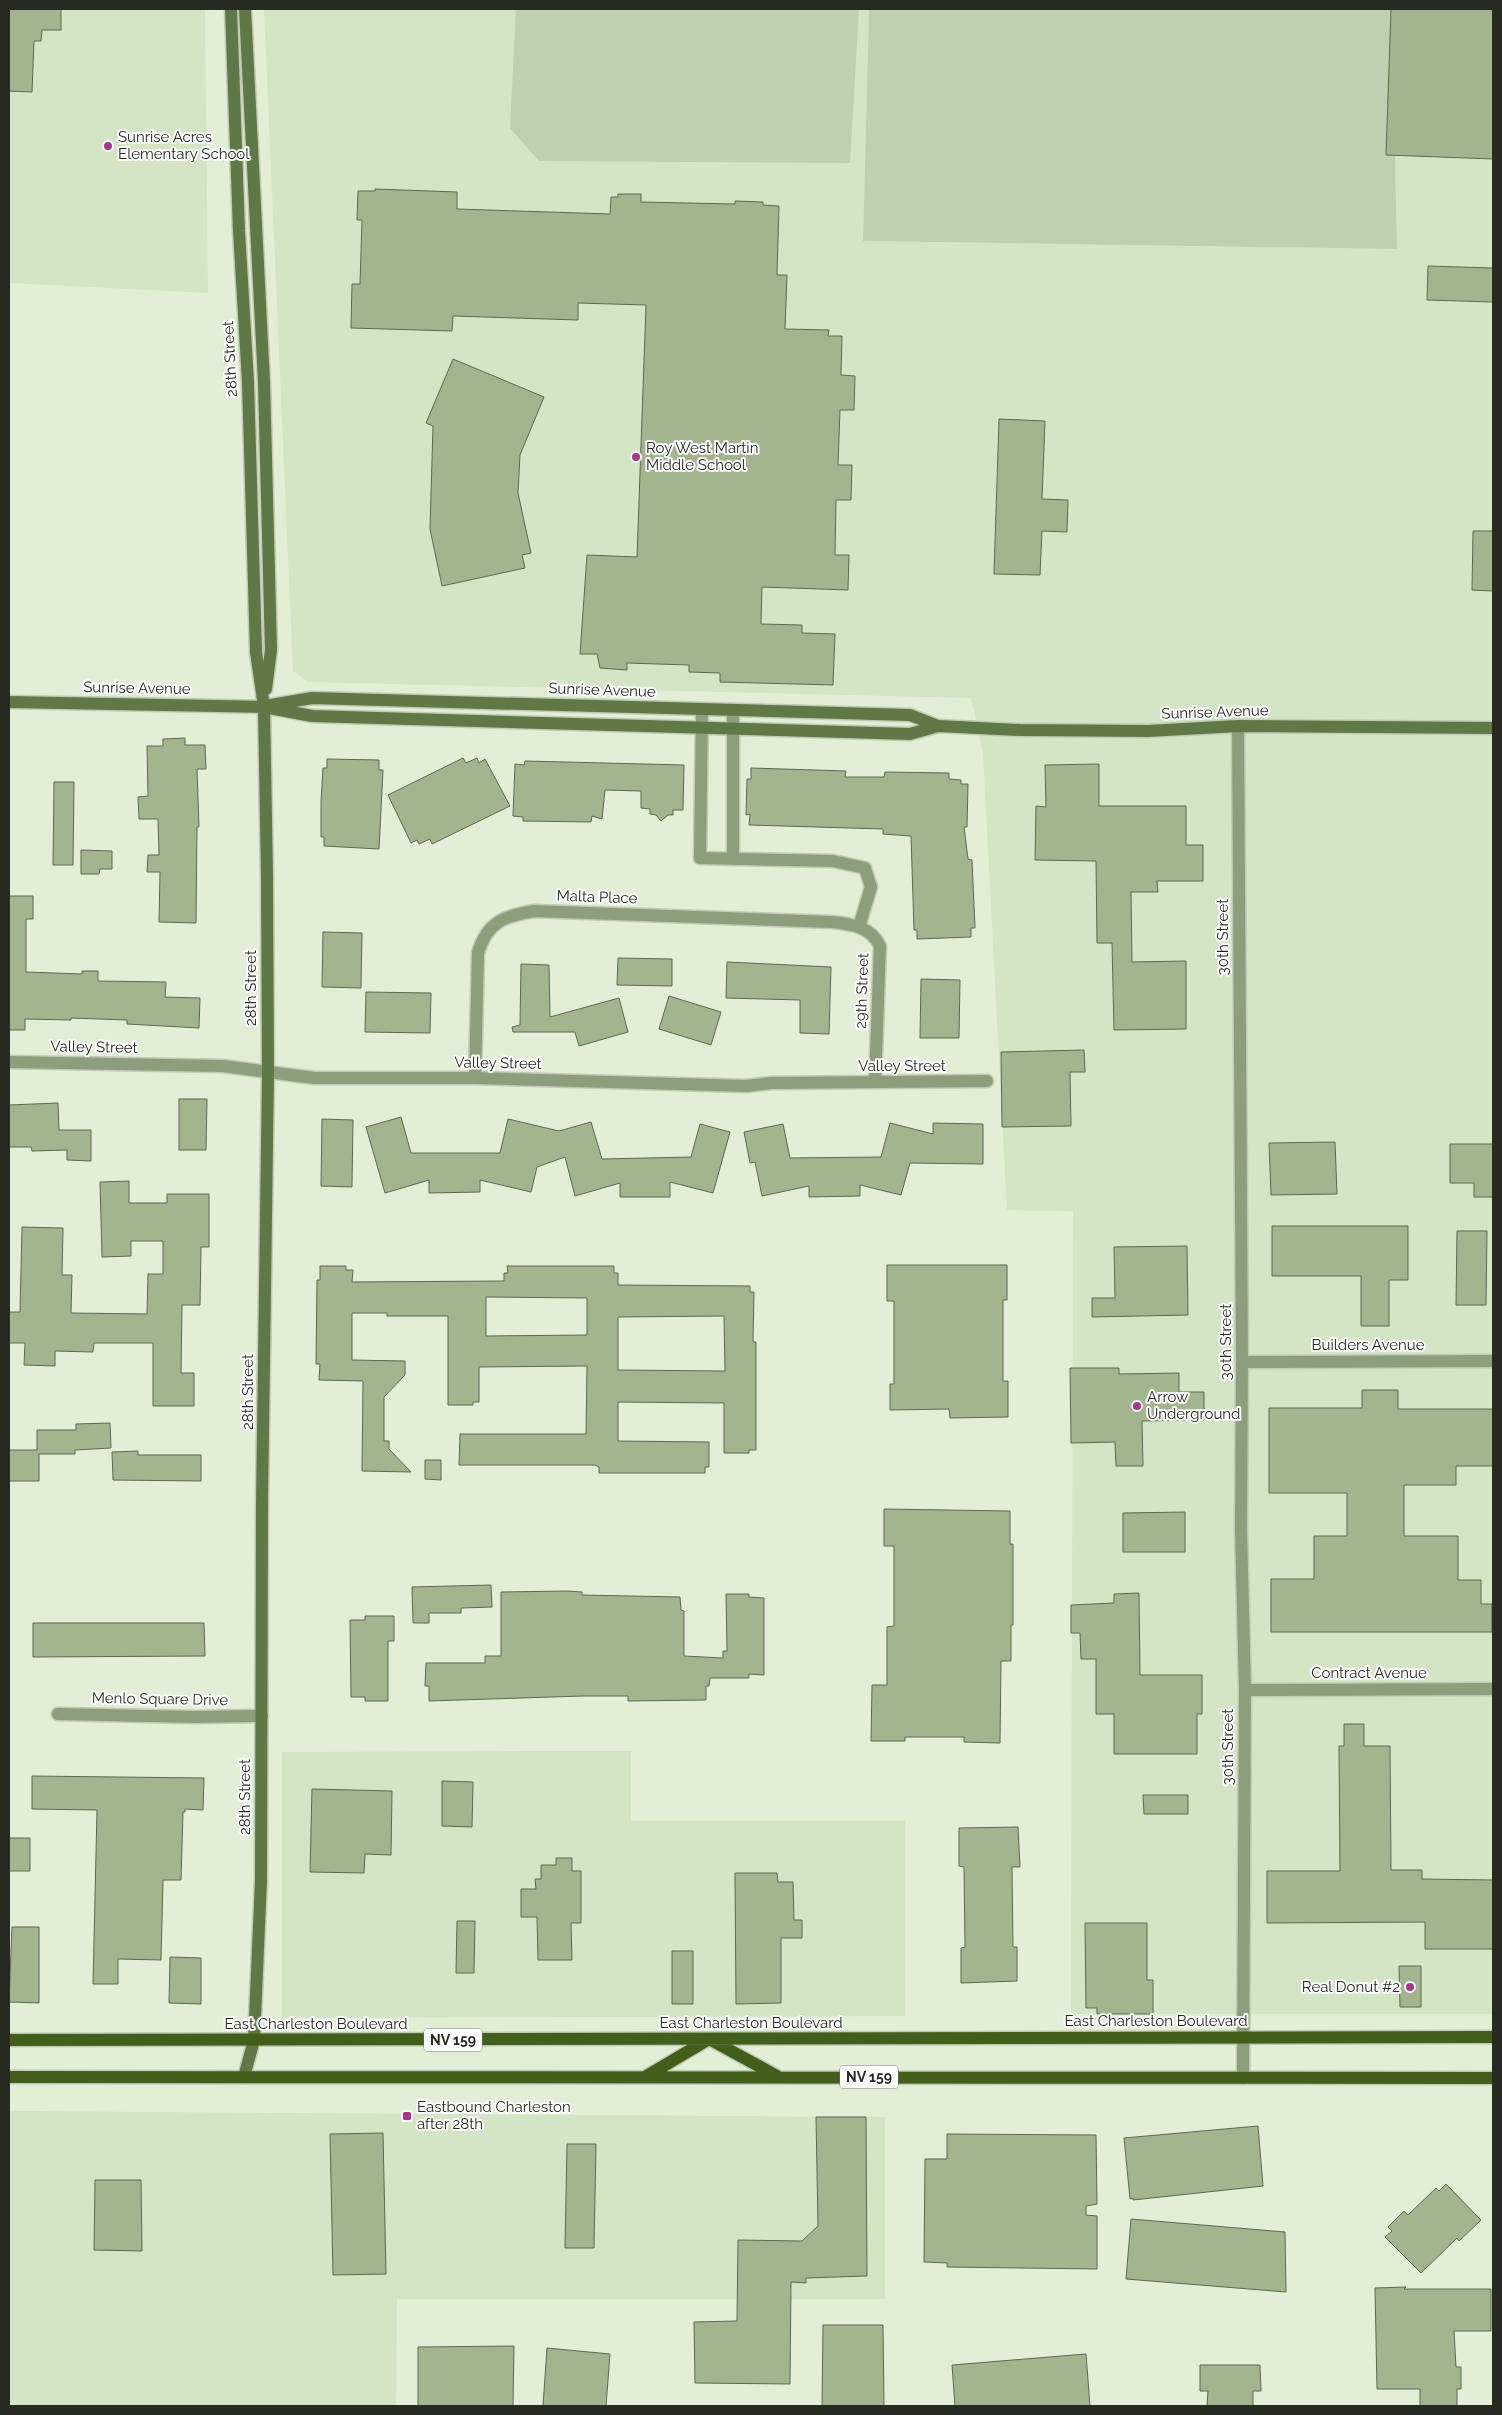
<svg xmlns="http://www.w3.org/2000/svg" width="1502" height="2415" font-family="Raleway,sans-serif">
	<rect width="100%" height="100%" fill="#e2eed6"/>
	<!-- built -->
	<path fill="#d4e5c6" d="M9,9H205L208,293L9,283Z
		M264,9H869L863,241L1397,249L1392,9H1493V2014H1071L1073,1211L1007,1210L983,753L971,698L308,682L293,671Z
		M631,1751V1821H905V2016L282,2018V1752Z
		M9,2111L885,2117V2299H397L396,2406H9Z"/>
	<!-- park -->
	<path fill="#bfcfb1" d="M516,9H859L850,163L539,161L510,128Z
		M869,9H1392L1397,249L863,241Z"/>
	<!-- building -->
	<path fill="#a2b58f" stroke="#5d6853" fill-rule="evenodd" d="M9,9H61V30H42L41,41H34L32,92L9,91Z
		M1391,9H1493V159L1386,155Z
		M375,189L457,192V209L610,214L611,197H618V194H641V202L735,204V201L763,202V205L779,206L777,275H787L785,329L829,330L828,336H842L841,375L855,376L854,410H840L838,465H852L851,500H836L835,555H849L848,590L762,587L761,624L802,625V633L835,634L833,685L720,682V673L689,672V665L627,663V670L600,668L597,654H580L587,555L637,557L646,305L578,303V320L453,316L452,331L351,328L352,284H360L362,220H357L358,191H375Z
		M1428,266L1493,268V302L1427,300Z
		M453,359L544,397L520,455L518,493L531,553L522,555L525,568L442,586L430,529L433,426L426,423Z
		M999,419L1045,421L1042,499L1068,500L1067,532L1042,531L1040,575L994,574Z
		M1473,531H1493V591L1472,590Z
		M185,738V745H205L206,769H197L199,827H197L196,923L159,922L160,872H147L148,855H159L158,819H139L138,797L148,796L147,746H163V739Z
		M463,758L466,763L477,758L479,763L485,759L510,806L432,844L430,839L419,844L417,840L411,843L388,795Z
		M327,759L379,760V770H383L379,849L324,846V837H321V802L323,768H327Z
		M525,761L684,765L683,810H673V815H668L661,821L656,815L650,814V809L641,808V791L605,790L602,819L592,816L591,822L523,821V817L513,816L515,764L524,765Z
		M1099,764V806H1186V845H1203V881H1157L1158,892H1131L1132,962L1186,961V1029L1114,1030L1112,943H1097L1096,861L1035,860L1036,806L1046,807L1045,765Z
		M751,768L846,771L845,777H884L885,772L949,773V779L961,780V784H968L967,827H964L968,859L972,860L975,928H971V937L917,939V930H914L911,836L883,834V829L749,825L750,814L746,815L747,779H751Z
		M54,782H74L73,865H53Z
		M81,850L112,851V869H100L99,874H81Z
		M9,896H33V919H26V972L82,974V971H98V981L166,982L165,997L200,998L199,1028L127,1024V1020L71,1018V1020L25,1019V1030H9Z
		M323,932L362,933L361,988L322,987Z
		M618,958L672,959V986L617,985Z
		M727,962L831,967L829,1034L800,1033V1000L726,998Z
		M521,964L549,965L550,1017L619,998L628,1032L579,1046L575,1032H513L512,1027L520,1025Z
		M921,979L960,980L959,1038H920Z
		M366,992L431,993L430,1033L365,1032Z
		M669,996L721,1012L711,1045L659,1029Z
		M1084,1050L1085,1072H1070L1071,1126L1002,1127L1001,1052Z
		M179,1099H207L206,1150H179Z
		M58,1103L59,1130H91V1161L67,1160V1150L32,1151L31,1147H9V1105Z
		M401,1117L411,1153H500L508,1119L559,1131L591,1122L602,1159L691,1157L700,1124L730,1132L713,1193L670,1182V1197H620V1183L575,1196L565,1157L537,1167L531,1192L480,1180V1192L429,1193V1180L385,1193L366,1127Z
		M322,1119L353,1120L352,1187L321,1186Z
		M890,1123L933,1134V1123L983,1124V1164L910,1163L901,1195L860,1185V1196L809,1197V1186L762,1196L755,1162L750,1163L744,1132L783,1124L790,1158L881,1157Z
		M1335,1142L1337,1194L1271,1195L1269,1143Z
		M1450,1144H1493V1197H1474V1183H1450Z
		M129,1181V1203H167V1194H209V1247H201L200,1305H182L181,1373H194V1406H153V1343H94L93,1352L55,1351V1366L24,1365L25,1343H9V1312H20L22,1227L63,1228L62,1275H72L71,1313L147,1314L148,1274H163V1241H131V1256L102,1257L100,1182Z
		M1272,1226H1408V1280H1389V1326H1361V1276H1272Z
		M1457,1231H1487L1486,1305H1456Z
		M1187,1246L1188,1315L1092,1317V1298H1115L1114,1247Z
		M887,1265H1007V1300H1003V1381H1008V1417L950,1418L949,1409L890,1410V1384H894V1301H887Z
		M320,1266H346V1270H353L352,1282L504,1281V1273H508L507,1266H614V1273H618V1285L750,1286V1292H754L753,1342H756V1450H749V1453H724V1403L618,1402V1441L709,1442V1467H705V1473H599V1467L595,1465H459L460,1434H586L587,1366L479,1367V1402H473V1405H448V1316H387V1313H352V1360L405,1361V1375L384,1397V1441H389V1449L411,1472L362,1471L363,1381L319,1380L320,1364H316L317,1280H320ZM486,1297L587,1298V1335L486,1336ZM724,1316L725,1371L618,1370V1317Z
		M1070,1368H1119V1374L1179,1373V1392H1204V1420L1142,1421L1143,1466H1116L1115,1442L1071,1443Z
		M1362,1390H1398V1409H1493V1466H1456V1485H1404V1536H1458V1580H1481V1604H1492V1632H1271V1579H1314V1536H1347V1493H1269V1408H1362Z
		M110,1423L111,1448L75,1450V1454H39V1481H9V1450H37V1430H76V1424Z
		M138,1451V1455H201V1481L113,1480L112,1452Z
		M425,1460H441V1480L425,1479Z
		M884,1509L1010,1511V1544H1013V1625H1011V1661H1001L1000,1743L964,1742V1737H905V1741H871L872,1685H887V1627L894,1626V1546H884Z
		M1185,1512V1552H1123V1513Z
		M491,1585L492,1607L461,1608V1613H429V1623H413L412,1587Z
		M567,1591L582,1592V1595L680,1597L681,1610L684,1611V1656L723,1658V1651H727L726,1594H749V1597L764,1598V1675L749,1674V1678H710L709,1686H706V1700L628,1701V1696H583L429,1701V1686H425L426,1663H485V1656H501V1592Z
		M1139,1593L1140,1675H1202V1714H1197V1754H1114V1714H1096V1659H1081L1080,1633H1071V1605L1114,1603V1594Z
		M365,1616H394V1641H388V1701H365V1697H351L350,1620H365Z
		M33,1623H204L205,1656L33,1657Z
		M1344,1724H1364V1746H1390L1391,1870H1422V1879L1493,1880V1949H1425V1922L1267,1923V1871H1340L1339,1746H1344Z
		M32,1776L204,1778L203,1810L185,1809V1812H183L181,1880H163L161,1960L118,1959V1984H93L97,1810L32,1809Z
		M442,1781L473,1782L472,1827L442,1826Z
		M312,1789L392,1791L391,1855L365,1854L364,1873L310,1872Z
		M1143,1795H1188V1814H1144Z
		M1018,1827L1020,1867H1012L1013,1947H1017V1981L961,1983V1948L965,1947L964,1867L959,1866V1828Z
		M9,1838H30V1871H9Z
		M556,1858H572V1871H581V1923H571L572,1960H538L537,1917H521V1889H536L535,1879H541V1865H556Z
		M735,1873H777L778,1882H793L794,1920H802V1938H781V2003L736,2004Z
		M457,1921H475L474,1973H456Z
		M1085,1923H1147V1980H1153V2014H1097V2008H1086Z
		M12,1927H39V2003L9,2002Z
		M672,1951H693V2004H672Z
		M170,1957L201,1958V2004L169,2003Z
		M1399,1966H1421V2007H1400Z
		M816,2117H866L867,2276L806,2278V2283L791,2282L790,2384L695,2383L694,2322L737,2321L738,2240L802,2241L818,2226Z
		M1258,2126L1263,2186L1133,2200V2198L1130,2199L1124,2138Z
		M383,2133L386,2274L333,2275L330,2134Z
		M947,2134L1096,2135L1097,2204L1086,2206V2215L1097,2216V2269L947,2267V2263L924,2262L925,2159H947Z
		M567,2144H596L594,2248H565Z
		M95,2180H141L142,2251L94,2250Z
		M1446,2184L1481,2220L1459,2241L1457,2238L1421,2273L1385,2237L1392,2231L1388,2227L1404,2211L1408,2215L1436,2188L1439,2191Z
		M1131,2219L1285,2232L1286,2292L1126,2279Z
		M1406,2287L1404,2289H1491V2331H1454L1456,2367H1461V2389H1457V2406H1420V2389H1377L1375,2288Z
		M823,2325H883L884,2406H822Z
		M514,2346L513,2406H418V2347Z
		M547,2348L610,2354L606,2406H543Z
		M1086,2354L1090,2406H955L952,2365Z
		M1200,2365H1260L1261,2391H1253V2406H1207L1208,2391H1200Z"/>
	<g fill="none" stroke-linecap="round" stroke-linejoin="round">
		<!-- street casing -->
		<g stroke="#c0cbb5" stroke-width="15">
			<path id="street" d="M702,709L700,858L833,861L865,868L871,887L859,927
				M1238,726L1242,1362L1241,1529L1245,1690L1243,2078
				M733,859V710
				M9,1062L223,1066L314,1078H475L746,1086L772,1083L987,1081
				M475,1078L478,953C487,922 504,916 534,911L832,922C852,924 871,927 880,946L875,1082
				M1242,1362L1493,1361
				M1245,1690L1493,1689
				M58,1714L194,1717L262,1716"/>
		</g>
		<!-- secondary casing -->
		<g stroke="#c0cbb5" stroke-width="15">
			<path id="secondary" d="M231,9L239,231L248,382L256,652L264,707L267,876L268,1073L262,1503L261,1880L254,2040L244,2077
				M245,9L264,382L271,650L266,689
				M9,702L264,707L312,716L910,734L938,726L1020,730L1148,731L1238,726L1493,728
				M271,705L312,698L910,715L938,726"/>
		</g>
		<!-- primary casing -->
		<g stroke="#c0cbb5" stroke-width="15">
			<path id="primary" d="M9,2040L1493,2037
				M711,2040L777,2076
				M9,2077L1493,2078
				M645,2077L709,2039"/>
		</g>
		<!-- street -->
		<use href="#street" stroke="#8c9e7b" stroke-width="12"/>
		<!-- secondary -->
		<use href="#secondary" stroke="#607846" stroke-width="12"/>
		<!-- primary -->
		<use href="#primary" stroke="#415e1b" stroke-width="12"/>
	</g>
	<!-- markers -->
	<g fill="#ab358c" stroke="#fff" stroke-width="2">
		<circle cx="108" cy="146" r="5"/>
		<circle cx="636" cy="457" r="5"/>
		<circle cx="1137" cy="1406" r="5"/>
		<circle cx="1410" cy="1987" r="5"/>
		<rect x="402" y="2111" width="10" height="10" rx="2.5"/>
	</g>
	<g text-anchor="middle" stroke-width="4" stroke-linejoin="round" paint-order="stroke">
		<!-- shield labels -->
		<g fill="#fff" stroke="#676a64" stroke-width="1">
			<rect x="424" y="2028.5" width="58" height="23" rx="4"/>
			<rect x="840" y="2065.5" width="58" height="23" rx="4"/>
		</g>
		<g font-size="14" font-weight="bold" fill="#262a21">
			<text x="453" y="2045">NV 159</text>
			<text x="869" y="2082">NV 159</text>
		</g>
		<!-- poi labels -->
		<g font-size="15" fill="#262a21" stroke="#fff" text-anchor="start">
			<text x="118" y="142">Sunrise Acres<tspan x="118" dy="17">Elementary School</tspan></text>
			<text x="646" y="453">Roy West Martin<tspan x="646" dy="17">Middle School</tspan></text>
			<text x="1147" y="1402">Arrow<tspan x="1147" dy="17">Underground</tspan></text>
			<text x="1400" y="1992" text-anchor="end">Real Donut #2</text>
			<text x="417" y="2112">Eastbound Charleston<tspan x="417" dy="17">after 28th</tspan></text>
		</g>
		<!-- street labels -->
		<g font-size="15" fill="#262a21" stroke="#fff">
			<text transform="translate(230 359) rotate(-93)" y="5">28th Street</text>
			<text transform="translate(137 688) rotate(1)" y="5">Sunrise Avenue</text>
			<text transform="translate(602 690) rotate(2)" y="5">Sunrise Avenue</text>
			<text transform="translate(1215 712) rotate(-2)" y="5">Sunrise Avenue</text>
			<text transform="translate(597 897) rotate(2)" y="5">Malta Place</text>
			<text transform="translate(1223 937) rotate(-90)" y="5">30th Street</text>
			<text transform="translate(251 988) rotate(-90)" y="5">28th Street</text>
			<text transform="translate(862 991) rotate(-88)" y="5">29th Street</text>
			<text transform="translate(94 1047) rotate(1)" y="5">Valley Street</text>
			<text transform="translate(498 1063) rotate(1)" y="5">Valley Street</text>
			<text x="902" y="1071">Valley Street</text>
			<text transform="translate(1226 1342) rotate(-90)" y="5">30th Street</text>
			<text x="1368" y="1350">Builders Avenue</text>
			<text transform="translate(248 1392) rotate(-90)" y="5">28th Street</text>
			<text x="1369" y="1678">Contract Avenue</text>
			<text transform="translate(160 1699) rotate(1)" y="5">Menlo Square Drive</text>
			<text transform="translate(1228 1747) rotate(-90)" y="5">30th Street</text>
			<text transform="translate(245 1797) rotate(-90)" y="5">28th Street</text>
			<text x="1156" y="2026">East Charleston Boulevard</text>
			<text x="751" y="2028">East Charleston Boulevard</text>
			<text x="316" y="2029">East Charleston Boulevard</text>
		</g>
	</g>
	<!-- border -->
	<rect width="1502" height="2415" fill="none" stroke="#262a21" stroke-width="20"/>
</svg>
